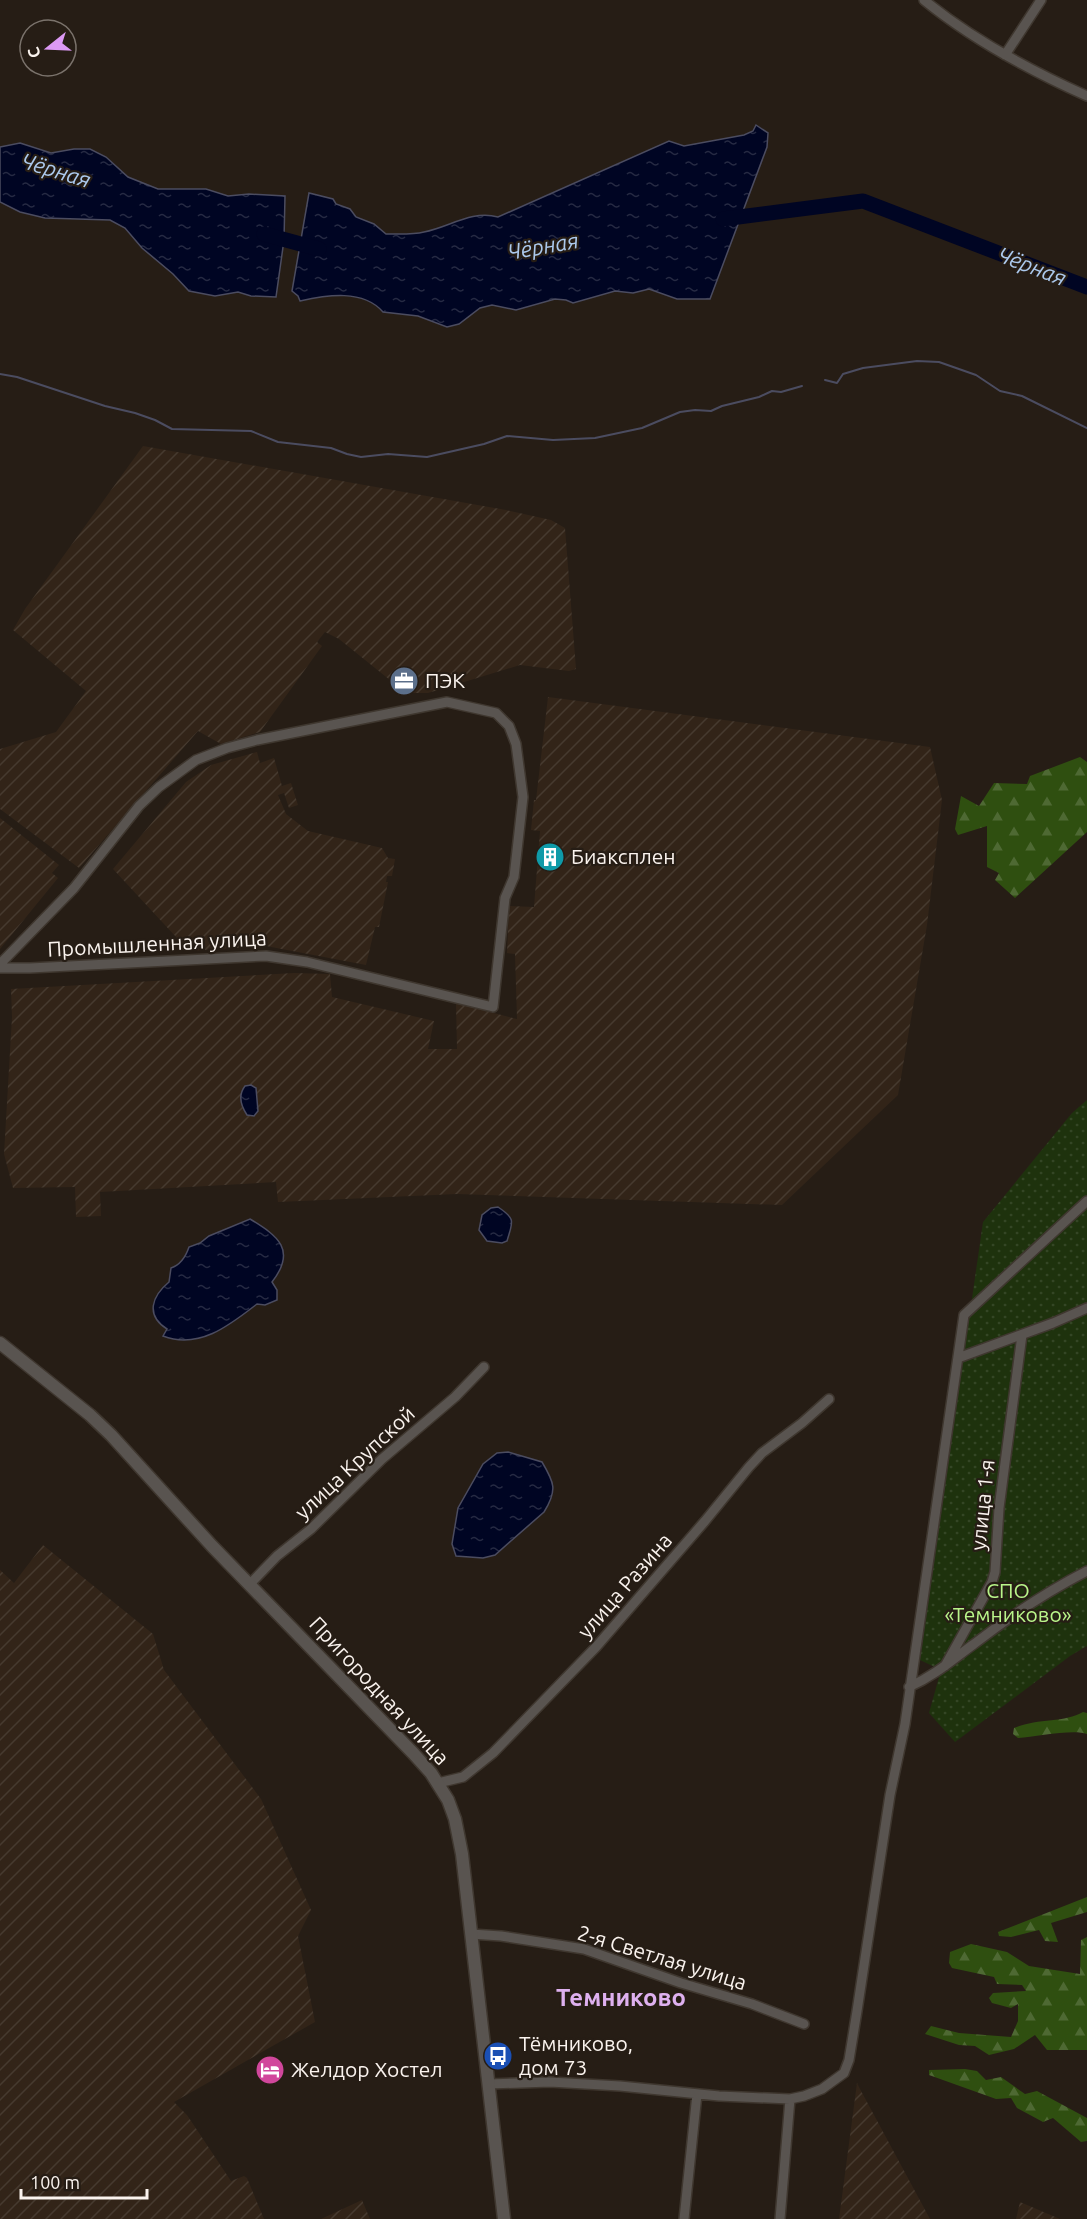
<svg xmlns="http://www.w3.org/2000/svg" width="1087" height="2219" font-family="Ubuntu,sans-serif">
	<defs>
		<pattern id="industrial-furrows" width="10" height="10" patternUnits="userSpaceOnUse" patternTransform="scale(1.5)"><rect width="10" height="10" fill="#322418"/><path d="M-1 1l2-2M0 10L10 0M9 11l2-2" fill="none" stroke="#463a2f"/></pattern>
		<pattern id="green-dots" width="8" height="8" patternUnits="userSpaceOnUse" patternTransform="scale(1.5)"><rect width="8" height="8" fill="#1e320d"/><path d="M2 2h.1M6 6h.1" fill="none" stroke="#344625" stroke-width="1.8" stroke-linecap="round"/></pattern>
		<pattern id="forest-firs" width="22" height="20" patternUnits="userSpaceOnUse" patternTransform="scale(1.5)"><rect width="22" height="20" fill="#2f4f10"/><path d="M5 1l3.5 6h-7zM16 11l3.5 6h-7z" fill="#4e6933"/></pattern>
		<pattern id="water-ripples" width="26" height="14" patternUnits="userSpaceOnUse" patternTransform="scale(1.5)"><rect width="26" height="14" fill="#000523"/><path d="M2 4q2-2 4 0t4 0M15 11q2-2 4 0t4 0" fill="none" stroke="#262a43"/></pattern>
	</defs>
	<rect width="100%" height="100%" fill="#261d15"/>
	<!-- industrial -->
	<path fill="url(#industrial-furrows)" d="M143,446L506,510L551,520L565,528L576,669L569,671L520,665L428,693H406L339,639L325,632L317,642L322,646L260,732L221,744L198,731L79,868L0,809V749L56,732L86,691L13,630L25,609Z
		M548,697L930,747L942,800L927,925L898,1095L782,1205L457,1194L278,1202L276,1182L100,1192L101,1216L76,1217L75,1187L13,1188L4,1154L12,1017L11,989L294,973L330,974L332,997L434,1021L428,1049H457L456,1003L517,1019L515,954L507,953L509,906L534,907L540,831L531,830L534,800H536Z
		M257,752L260,763L274,758L282,786L291,783L298,805L289,808L284,793L278,795L286,814L308,831L382,848L388,858L395,859L392,876H387L386,882H388L379,927H375L366,965L266,946L189,951L113,869L186,782L211,765Z
		M0,818L59,865L52,873L58,878L0,949Z
		M43,1545L153,1634L164,1670L261,1799L311,1910L298,1936L315,2022L174,2102L187,2115L231,2181L244,2176L247,2178L264,2219H0V1570L14,1583Z
		M857,2083L860,2089L930,2219H839Z
		M362,2200L370,2219H321Z
		M1020,2202L1060,2219H1016Z"/>
	<!-- green -->
	<path fill="url(#green-dots)" d="M1087,1100V1646L1070,1656L955,1742L929,1713L941,1670L920,1660L983,1222L1072,1113Z"/>
	<!-- forest -->
	<path fill="url(#forest-firs)" d="M1080,757L1087,762V832L1015,898L995,880L999,873L987,867V826L958,835L955,829L961,796L979,806L994,783L1027,784L1030,776Z
		M1083,1712L1087,1713V1734C1072,1729 1036,1737 1018,1738L1013,1734L1014,1728C1037,1718 1065,1723 1083,1712Z
		M1087,1897V1912L1051,1923L1058,1942L1045,1941L1039,1930L1011,1937L999,1936L998,1932Z
		M1087,1937V2050H1047L1035,2035L1014,2049L989,2055L975,2046L959,2045L925,2034L931,2026L959,2033L1011,2037L1018,2021V2004L1011,2008L992,2003L989,1998L993,1993L1026,1991L1022,1985L997,1984L994,1977L952,1968L949,1963L950,1952L971,1944L1007,1952L1029,1966L1080,1974L1081,1940Z
		M965,2069L977,2071L986,2080L1001,2077L1025,2094L1037,2091L1087,2118V2141L1081,2142L1053,2118L1043,2122L1017,2108L1011,2098L996,2099L929,2075V2070Z"/>
	<!-- water -->
	<path fill="url(#water-ripples)" stroke="#4b4c60" stroke-width="1.5" d="M756,125L768,133L767,147L710,299H677L649,289L633,293L615,291L573,303L566,300L555,299L516,310L492,305L480,308L459,324L447,327L418,316L383,312C363,289 327,295 300,301L298,296L292,291L309,193L333,199L336,204L350,209L356,217L374,224L386,234C398,234 412,235 424,232C450,227 471,210 498,217L669,141L684,146L744,135L753,131Z
		M20,143L51,153L74,149H90L106,157L128,177L158,189H206L228,196L249,194L285,196L284,240L276,297L251,296L238,292L215,296L189,291L173,274L142,248L125,228L110,220L45,218L20,212L0,202V147Z
		M251,1085L256,1088L258,1111L254,1116L247,1115C241,1106 238,1095 245,1086Z
		M498,1207C516,1219 513,1221 507,1241L502,1243L487,1241L479,1230L482,1215L491,1208Z
		M250,1219C278,1236 297,1250 272,1282L277,1290V1300L265,1305L257,1304C230,1325 199,1350 163,1336L167,1329C145,1315 152,1296 169,1282L171,1268C180,1265 186,1256 189,1247L200,1243L209,1236Z
		M508,1452L542,1462C554,1482 558,1490 544,1512L495,1555L483,1558L456,1556L452,1544L458,1508L483,1464L497,1453Z"/>
	<g fill="none" stroke-linecap="round" stroke-linejoin="round">
		<!-- stream -->
		<path stroke="#4b4c60" stroke-width="2" d="M0,374L17,377L105,406L135,413L155,420L172,429L251,431L278,442L331,448L347,454L361,457L388,454L427,457L484,444L507,436L553,440L595,438L642,428L680,412L695,410L711,411L722,406L759,397L772,391L781,392L802,386
			M825,380L837,383L843,374L863,368L917,361L939,362L976,375L1000,391L1022,396L1087,428"/>
		<!-- river -->
		<path stroke="#000523" stroke-width="15" d="M723,219L863,201L1087,287
			M264,234L319,249"/>
		<!-- minor casing -->
		<g stroke="#3f372f" stroke-width="12">
			<path id="minor" d="M924,0C973,40 1029,70 1087,96
				M1005,55L1041,0
				M0,964L74,888L139,806L159,787L196,760L227,748L257,740L447,702L496,713L509,726L516,744L523,797L514,877L505,898L493,1007L307,962L266,956L30,968H0
				M958,1358L1053,1323L1087,1308
				M250,1584L277,1556L311,1529L382,1459L455,1397L484,1367
				M945,1666L992,1582L995,1572L999,1508L1022,1335
				M909,1687C934,1676 952,1660 974,1644C1009,1617 1048,1591 1087,1571
				M438,1783L463,1777L493,1753L596,1647L705,1521L749,1467L762,1453L802,1423L829,1399
				M471,1934L501,1936L584,1949L681,1983L752,2004L804,2024
				M489,2084L550,2082L620,2086L719,2096L790,2099L804,2096L822,2089L844,2073L849,2060L857,2011L890,1795L905,1724L964,1315L1087,1201
				M684,2219L697,2094
				M780,2219L790,2099"/>
		</g>
		<!-- tertiary casing -->
		<g stroke="#3f372f" stroke-width="15">
			<path id="tertiary" d="M0,1343L90,1415L111,1435L212,1546L413,1753L431,1773L448,1800L455,1819L462,1854L504,2219"/>
		</g>
		<!-- minor -->
		<use href="#minor" stroke="#595450" stroke-width="9"/>
		<!-- tertiary -->
		<use href="#tertiary" stroke="#595450" stroke-width="12"/>
	</g>
	<!-- icons -->
	<defs>
		<g id="office-disc" transform="scale(1.5)"><circle r="9.5" fill="#5c6f8a" stroke="#261d15"/><path d="M-6-3h4V-5.5h4V-3h4V5H-6ZM-1-4.5V-3h2v-1.5ZM-6 0V1H6V0Z" fill="#fff"/></g>
		<g id="building-disc" transform="scale(1.5)"><circle r="9.5" fill="#0f9aa8" stroke="#261d15"/><path d="M-4-6H4V6H1V3H-1V6H-4ZM-2.5-4.3h1.7v1.8h-1.7ZM.8-4.3h1.7v1.8H.8ZM-2.5-1h1.7V.8h-1.7ZM.8-1h1.7V.8H.8Z" fill="#fff"/></g>
		<g id="bus-disc" transform="scale(1.5)"><circle r="9.5" fill="#1a4fb4" stroke="#261d15"/><path d="M-5-6H5V4H4V6H2V4H-2V6H-4V4H-5ZM-3.5-4V0h7V-4ZM-3.5 1.2v1.5H-2V1.2ZM2 1.2v1.5H3.5V1.2Z" fill="#fff"/></g>
		<g id="hotel-disc" transform="scale(1.5)"><circle r="9.5" fill="#d1479c" stroke="#261d15"/><path d="M-6-4.5h1.5V1H6V5H4.5V3h-9V5H-6ZM-4 0a1.8 1.8 0 1 1 3.6 0ZM.5 0V-2.5h3Q6-2.5 6 0Z" fill="#fff"/></g>
	</defs>
	<g fill-rule="evenodd">
		<use href="#office-disc" x="404" y="681"/>
		<use href="#building-disc" x="550" y="857"/>
		<use href="#bus-disc" x="498" y="2056"/>
		<use href="#hotel-disc" x="270" y="2070"/>
	</g>
	<g text-anchor="middle" stroke-width="4.5" stroke-linejoin="round" paint-order="stroke">
		<!-- poi labels -->
		<g font-size="21" fill="#faf3ee" stroke="#261d15" text-anchor="start">
			<text x="425" y="688">ПЭК</text>
			<text x="571" y="864">Биаксплен</text>
			<text x="519" y="2051">Тёмниково,<tspan x="519" dy="24">дом 73</tspan></text>
			<text x="291" y="2077">Желдор Хостел</text>
		</g>
		<!-- street labels -->
		<g font-size="21" fill="#faf3ee" stroke="#261d15">
			<text transform="translate(157 944) rotate(-3)" y="7">Промышленная улица</text>
			<text transform="translate(355 1463) rotate(-43)" y="7">улица Крупской</text>
			<text transform="translate(983 1505) rotate(-84)" y="7">улица 1-я</text>
			<text transform="translate(625 1586) rotate(-49)" y="7">улица Разина</text>
			<text transform="translate(379 1691) rotate(47)" y="7">Пригородная улица</text>
			<text transform="translate(662 1958) rotate(17)" y="7">2-я Светлая улица</text>
		</g>
		<!-- park labels -->
		<g font-size="21" fill="#b9f58a" stroke="#261d15">
			<text x="1008" y="1598">СПО<tspan x="1008" dy="24">«Темниково»</tspan></text>
		</g>
		<!-- water labels -->
		<g font-size="22" font-style="italic" fill="#acc9ed" stroke="#261d15">
			<text transform="translate(56 170) rotate(17)" y="8">Чёрная</text>
			<text transform="translate(543 246) rotate(-10)" y="8">Чёрная</text>
			<text transform="translate(1032 266) rotate(21)" y="8">Чёрная</text>
		</g>
		<!-- quarter labels -->
		<g font-size="24" font-weight="bold" fill="#deb0ef" stroke="#261d15">
			<text x="621" y="2006">Темниково</text>
		</g>
	</g>
	<!-- north arrow -->
	<g transform="translate(48 48) rotate(252)"><circle r="28" fill="#261d15" stroke="#7b736c" stroke-width="1.5"/>
	<path d="M0-4.5L10 22L0 15L-10 22Z" fill="#dc99f4"/>
	<text y="-9" font-size="16" font-weight="bold" text-anchor="middle" fill="#faf3ee">С</text>
	</g>
	<!-- scale -->
	<path d="M21 2189v9h126v-9" fill="none" stroke="#faf3ee" stroke-width="3"/>
	<text x="30" y="2189" font-size="18" fill="#faf3ee" stroke="#261d15" stroke-width="4.5" paint-order="stroke">100 m</text>
</svg>
